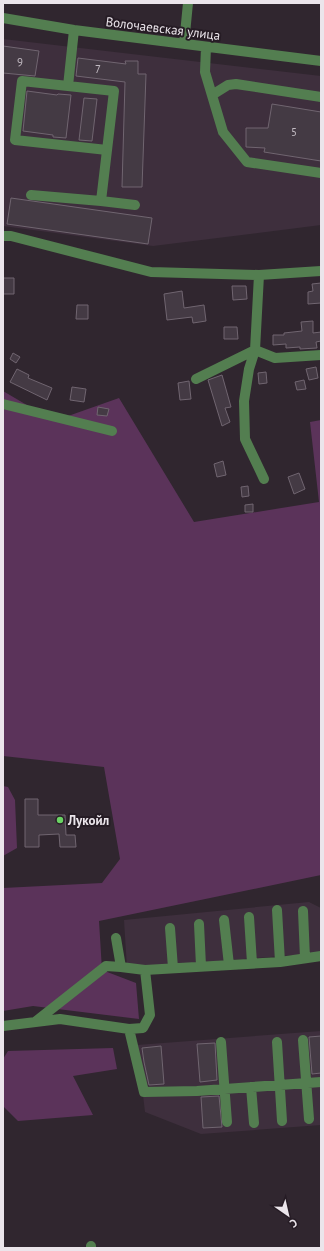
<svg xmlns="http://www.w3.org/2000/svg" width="324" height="1251" font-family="'PT Sans',sans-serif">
	<rect width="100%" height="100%" fill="#30262f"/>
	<!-- built -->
	<path fill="#3e2f3d" d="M3,39L321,76V225L153,246L3,226Z
		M309,902L321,908V953L127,968L124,920Z
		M321,1031V1125L201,1134L145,1112L137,1045Z"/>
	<!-- green -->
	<path fill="#5b335a" d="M3,391L54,421L119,398L194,522L319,502L310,422L321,420V875L99,921L102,970L136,983L139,1019L33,1006L3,1011V888L102,883L120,859L104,767L3,756Z
		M3,786L8,787L15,800L17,848L3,856Z
		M113,1048L117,1069L73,1076L93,1115L18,1121L3,1106V1059L8,1051Z"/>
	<!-- building -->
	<path fill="#443a44" stroke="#706570" d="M3,46L39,51L35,76L3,73Z
		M78,58L126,64L125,61H138V74H146L142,187H122L125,82L76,76Z
		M27,91L57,95L58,94L71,95L66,138L53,137V135L23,131Z
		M84,98L97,99L92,141L79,140Z
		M272,104L321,112V161L264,152L265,148L246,147V128H268Z
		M11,198L152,218L148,244L7,224Z
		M3,278H14V294H3Z
		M321,283V303L308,304V292L313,291L312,284Z
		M232,286H246L247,299L233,300Z
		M182,291L184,308L204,305L206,321L193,323L192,317L167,320L164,294Z
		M77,305H88V319H76Z
		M313,321V333L321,332V341L316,342L317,348L300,349V347L286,348V344L273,345V335H284V333L302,331L301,322Z
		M224,327H237L238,339H224Z
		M13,353L20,357L16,363L10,359Z
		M316,367L318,378L309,380L306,369Z
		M17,369L29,375L28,378L52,388L47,400L10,382Z
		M266,372L267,383L259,384L258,373Z
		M222,375L231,407L225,408L230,422L222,426L208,380Z
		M304,380L306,389L297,390L295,382Z
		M189,381L191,399L180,400L178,383Z
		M72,387L86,389L84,402L70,400Z
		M98,407L109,409L107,416L97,415Z
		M223,461L226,475L217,477L214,464Z
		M299,473L305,489L294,494L288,477Z
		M248,486L249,496L242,497L241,487Z
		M253,504V512H245V505Z
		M25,799H38V815H65L66,835H75L76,847H60L59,834L39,835V847H25Z
		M321,1036V1073L312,1074L309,1037Z
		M215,1043L217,1080L200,1082L197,1044Z
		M161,1046L164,1084L149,1085L144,1062L142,1048Z
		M219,1096L222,1127L203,1128L201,1097Z"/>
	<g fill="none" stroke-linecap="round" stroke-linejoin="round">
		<!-- minor -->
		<path stroke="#537e50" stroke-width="10" d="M3,18L74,30L321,61
			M74,30L68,86L114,91L101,201L135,205
			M184,44L188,3
			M206,47L205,72L223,132L247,162L321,173
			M68,86L22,81L15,140L107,150
			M212,95L228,85L236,84L321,97
			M31,195L101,201
			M3,236H11L151,272L259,275L321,271
			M259,275L255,350L249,369L244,401L245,439L264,479
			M196,379L255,350L275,358L321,355
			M3,404L112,431
			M277,910L280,962
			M303,911L305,958
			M249,917L252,963
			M224,920L229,965
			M199,924L201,966
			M170,928L173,968
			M116,938L121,967L145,970
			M35,1022L106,966L121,967
			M3,1026L60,1019L129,1029L144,1092L197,1091L321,1082
			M129,1029L143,1028L150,1015L145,970L280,962L321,956
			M303,1040L309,1119
			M221,1042L227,1122
			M277,1042L282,1121
			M251,1087L254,1123
			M91,1246V1248"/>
	</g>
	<!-- markers -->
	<circle fill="#6ad364" stroke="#261c25" stroke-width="1.5" cx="60" cy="820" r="4"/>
	<g text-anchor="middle" stroke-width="4" stroke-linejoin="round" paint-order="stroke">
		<!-- number labels -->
		<g font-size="11" fill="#c1bac1">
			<text x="20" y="66">9</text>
			<text x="98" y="73">7</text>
			<text x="294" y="136">5</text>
		</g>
		<!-- street labels -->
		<g font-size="13" fill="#ebe5eb" stroke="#261c25">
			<text transform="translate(163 28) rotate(7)" y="5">Волочаевская улица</text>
		</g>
		<!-- poi labels -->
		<g font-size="13" font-weight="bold" fill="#ebe5eb" stroke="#261c25" text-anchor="start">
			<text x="68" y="825">Лукойл</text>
		</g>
	</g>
	<!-- border -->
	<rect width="324" height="1251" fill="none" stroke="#ebe5eb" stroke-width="8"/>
	<!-- north arrow -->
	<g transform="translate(288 1215) rotate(146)" stroke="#261c25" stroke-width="3" paint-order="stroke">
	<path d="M0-3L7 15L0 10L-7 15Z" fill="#ebe5eb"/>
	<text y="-6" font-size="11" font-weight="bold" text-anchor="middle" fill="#ebe5eb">С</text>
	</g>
</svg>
